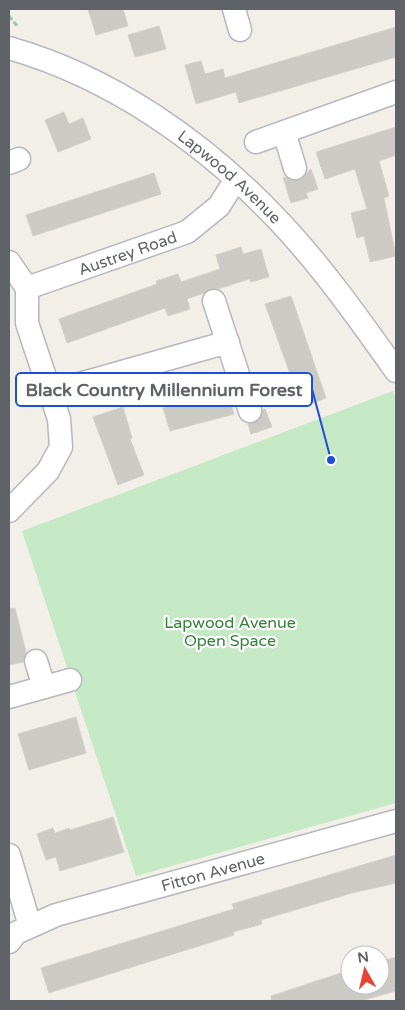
<svg xmlns="http://www.w3.org/2000/svg" width="405" height="1010" font-family="'Varela Round',sans-serif">
	<rect width="100%" height="100%" fill="#f1efe8"/>
	<!-- green -->
	<path fill="#c5e8c5" d="M393,391L396,400V803L136,876L22,531Z"/>
	<!-- building -->
	<path fill="#cccac5" stroke="#d6d1c6" d="M88,9H123L128,26L96,35Z
		M159,26L166,49L135,57L128,35Z
		M396,27V57L239,103L236,92L196,104L185,65L201,61L205,74L223,69L225,78Z
		M64,112L69,124L83,118L91,139L58,152L45,120Z
		M396,127V155L379,161L389,196L384,198L396,256L370,262L364,236L357,238L351,213L367,209L355,169L325,179L316,152Z
		M311,169L318,189L306,193L308,198L291,203L283,177L298,181Z
		M154,173L161,194L33,236L26,215Z
		M241,247L243,254L261,249L269,277L251,282L249,279L218,289H209L204,293L187,299L190,309L168,316L165,308L67,343L59,319L157,284L156,281L178,274L181,282L220,269L216,255Z
		M291,296L326,398L302,407L265,304Z
		M226,389L234,414L170,431L163,408Z
		M123,407L132,438L130,439L144,475L118,485L93,417Z
		M265,409L272,427L251,434L248,424L259,420L263,410Z
		M15,608L26,652L23,662L9,665V609Z
		M76,717L86,753L29,770L18,734Z
		M113,817L124,852L60,871L56,857L46,860L37,834L53,828L55,833L69,828L70,830Z
		M396,855V883L352,893L261,920L262,924L233,932L234,935L49,993L41,968L234,909L232,904Z
		M396,957V991L360,1001H271V996L350,970V985H380V962Z"/>
	<g fill="none" stroke-linecap="round" stroke-linejoin="round">
		<!-- street casing -->
		<g stroke="#b5b8bc" stroke-width="25">
			<g id="street">
				<path d="M234,9L240,30"/>
				<path id="s1" d="M9,48C111,77 204,142 277,219C321,265 359,319 396,371"/>
				<path d="M284,132L295,168"/>
				<path d="M256,142L396,92"/>
				<path d="M9,163L19,159"/>
				<path id="s2" d="M9,262L27,288L187,232L219,206L236,179"/>
				<path d="M214,301L250,411"/>
				<path d="M51,392L228,342"/>
				<path d="M9,511L48,471L61,447L59,419L27,323V288"/>
				<path d="M36,661L44,687"/>
				<path d="M9,697L70,680"/>
				<path d="M9,855L30,926"/>
				<path id="s3" d="M9,942L16,933L56,915L396,821"/>
			</g>
		</g>
		<!-- path -->
		<path stroke="#9cc7a9" stroke-width="3" stroke-dasharray="5 2.5" stroke-linecap="butt" d="M9,16L18,27"/>
		<!-- street -->
		<use href="#street" stroke="#fff" stroke-width="22"/>
	</g>
	<g text-anchor="middle" stroke-width="4.5" stroke-linejoin="round" paint-order="stroke">
		<!-- street labels -->
		<g font-size="16" fill="#5f6368" stroke="#fff">
			<text dy="6" stroke="none"><textPath href="#s1" startOffset="258">Lapwood Avenue</textPath></text>
			<text dy="6" stroke="none"><textPath href="#s2" startOffset="138">Austrey Road</textPath></text>
			<text dy="6" stroke="none"><textPath href="#s3" startOffset="218">Fitton Avenue</textPath></text>
		</g>
		<!-- park labels -->
		<g font-size="16" fill="#348238" stroke="#fff">
			<text x="230" y="628">Lapwood Avenue<tspan x="230" dy="18">Open Space</tspan></text>
		</g>
	</g>
	<!-- callouts -->
	<path fill="none" stroke="#1d4ed8" stroke-width="2" d="M331 460L312 389"/>
	<circle fill="#1d4ed8" stroke="#fff" stroke-width="2" cx="331" cy="460" r="5"/>
	<rect fill="#fff" stroke="#1d4ed8" stroke-width="2" x="16" y="373" width="296" height="33" rx="5"/>
	<g font-size="18" text-anchor="middle" font-weight="bold" fill="#5f6368">
		<text x="164" y="396">Black Country Millennium Forest</text>
	</g>
	<!-- border -->
	<rect width="405" height="1010" fill="none" stroke="#5f6368" stroke-width="20"/>
	<!-- north arrow -->
	<g transform="translate(365 970) rotate(352)"><circle r="24" fill="#ffffff" stroke="#bfc1c3"/>
	<path d="M0-4L9 19L0 12L-9 19Z" fill="#ea4335"/>
	<text y="-8" font-size="14" font-weight="bold" text-anchor="middle" fill="#5f6368">N</text>
	</g>
</svg>
